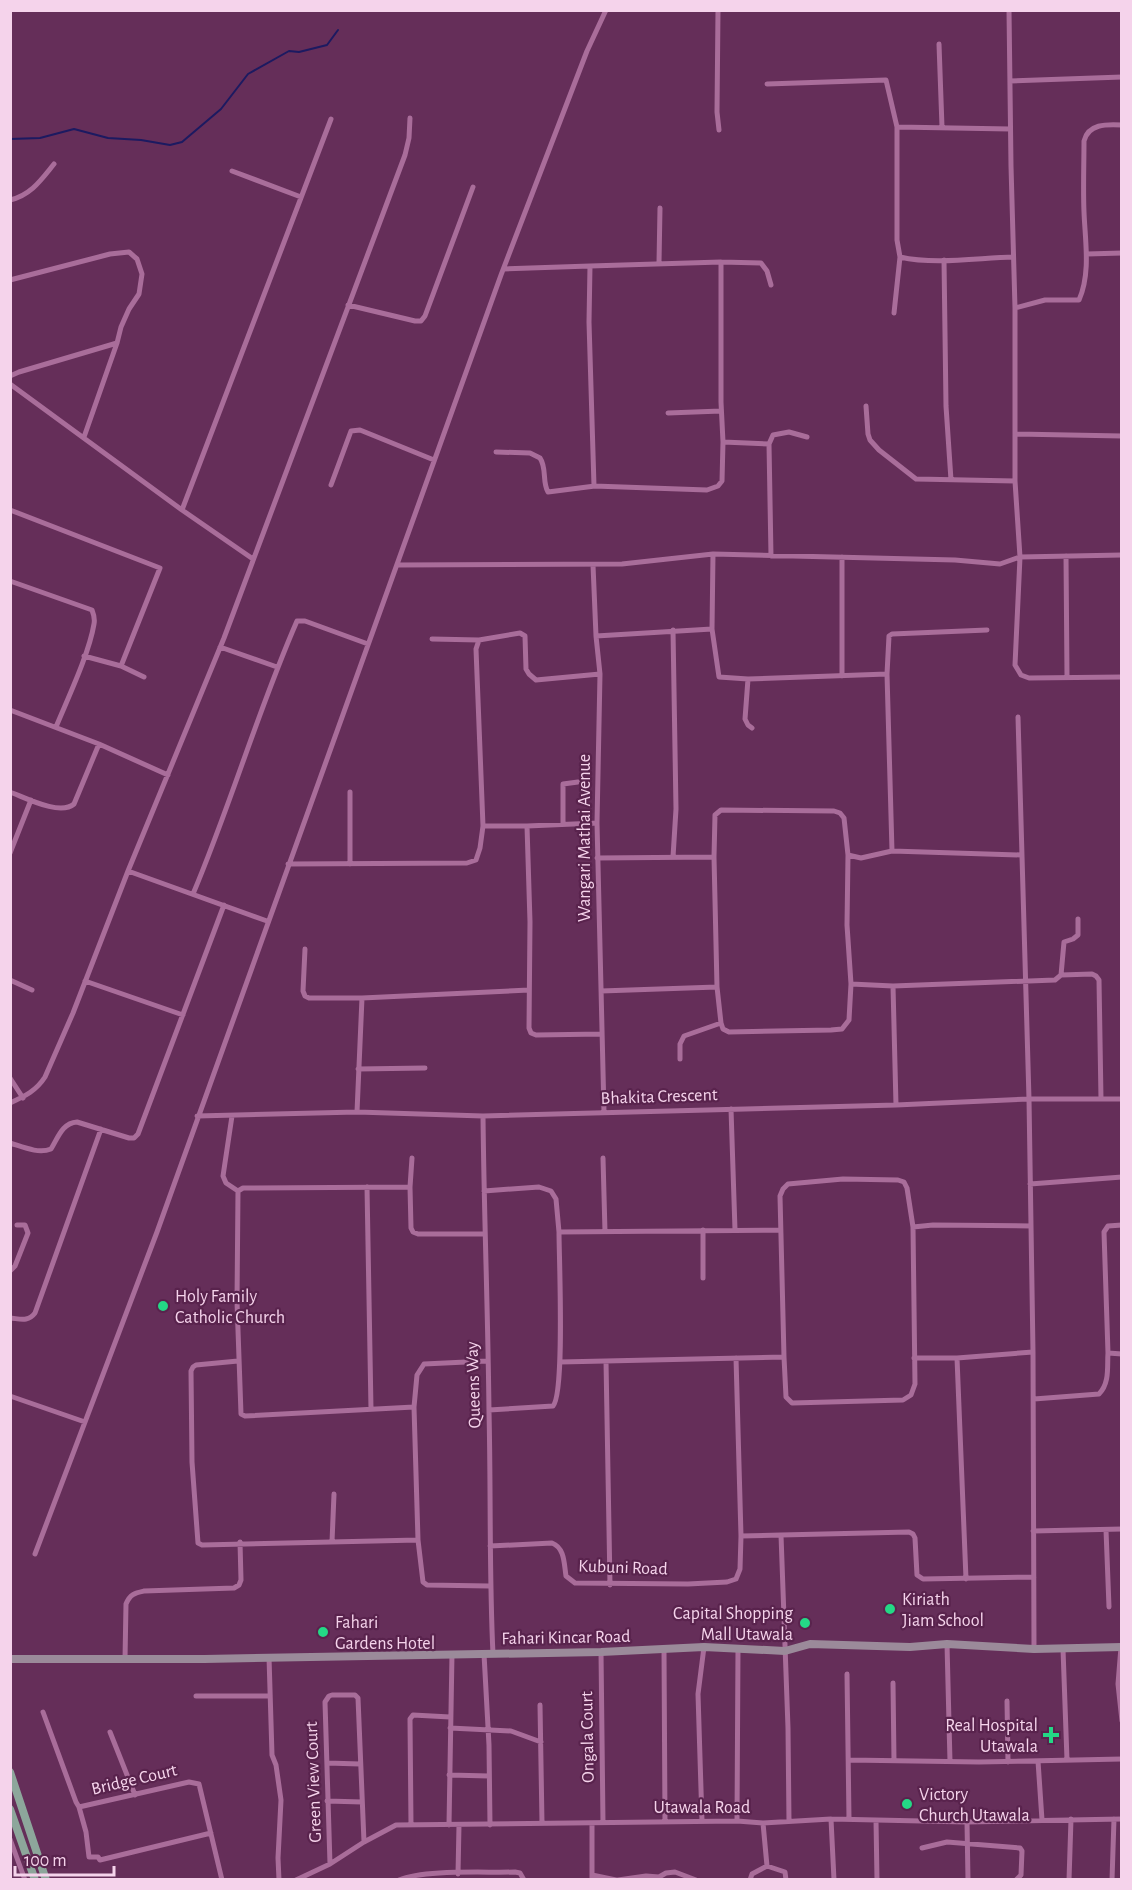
<svg xmlns="http://www.w3.org/2000/svg" width="1132" height="1890" font-family="'Alegreya Sans',sans-serif">
	<rect width="100%" height="100%" fill="#652e59"/>
	<g fill="none" stroke-linecap="round" stroke-linejoin="round">
		<!-- stream -->
		<path stroke="#1c1a61" stroke-width="2" d="M10,139L40,138L74,129L108,138L141,140L170,145L182,142L221,109L248,74L289,51L299,52L327,45L338,30"/>
		<!-- street -->
		<path stroke="#a96d9a" stroke-width="5" d="M718,10L717,112L719,130
			M1009,10L1011,166L1015,308V481L1020,557L1015,665L1021,675L1029,678L1122,677
			M939,44L942,127
			M1010,81L1122,77
			M767,84L886,80L897,127V240L900,257L894,313
			M897,127L1010,129
			M232,171L301,197
			M10,200C31,195 41,180 54,164
			M1087,254L1122,253
			M900,257C935,265 977,258 1013,257
			M944,260L946,406L951,480
			M659,263L660,208
			M590,266L721,262
			M504,269L590,266L589,322L594,486L707,490L718,486L722,481L723,442L769,444
			M10,280L110,254L129,252L137,259L142,274L139,294L129,309L121,327L117,343L84,437
			M348,305L415,321H421L425,316L473,187
			M1015,308L1045,300H1079C1091,273 1085,240 1084,212C1083,188 1084,164 1084,141C1088,124 1106,124 1122,125
			M10,376L19,372L117,343
			M10,384L182,510
			M866,406L868,434L870,440L879,450L916,479L1015,481
			M668,413L721,411
			M1015,434L1122,436
			M723,442L721,402V262L761,263L767,271L771,285
			M496,452L530,453L540,458C547,468 542,482 548,492L595,486
			M331,485L351,431L360,430L434,460
			M10,510L160,568L121,666L84,656
			M713,554L712,629L719,677L748,679L887,674
			M771,556L769,444L773,435L789,432L807,437
			M1066,556L1067,676
			M842,557V676
			M253,559L182,510L331,119
			M397,565L622,564L713,554L955,560L1000,564L1020,557L1122,555
			M593,565L596,636L600,674L597,823L604,1112
			M10,581L92,610C94,615 95,619 94,624C89,654 68,698 56,727
			M673,630L676,809L673,857
			M987,630L892,634L889,636L887,674L892,851L1021,855
			M596,636L712,629
			M432,639L479,640L520,633L525,636L526,669L529,674L536,680L600,674
			M220,647L277,667
			M121,666L144,677
			M748,679L745,719L748,725L752,728
			M10,710L99,744L168,775
			M1018,717L1029,1099L1033,1352
			M10,792C26,798 60,816 74,804L99,744
			M350,792V864
			M563,824V784L578,782
			M483,826H527L597,823
			M527,826L530,922L529,1028L531,1033L536,1035L602,1034
			M10,853L31,800
			M714,857L717,987L721,1023L723,1029L729,1032L831,1030L842,1029L849,1020L851,984L847,925L848,855
			M597,858L714,857L715,815L721,810L834,811L840,813L844,818L848,855L861,858L892,851
			M288,864L467,863L476,860L480,848L483,826L476,649L479,640
			M128,871L267,921
			M193,894C231,804 258,710 297,621H305L368,644
			M305,949L303,991L305,996L309,998H362
			M1061,975L1092,974L1096,976L1099,980L1101,1099
			M10,980L32,990
			M85,981L183,1015
			M851,984L893,986L1055,980L1061,975L1064,942L1073,939L1078,935V919
			M893,986L896,1105
			M601,991L717,987
			M680,1059V1044L684,1036L721,1023
			M358,1069L425,1068
			M10,1078L23,1098
			M10,1103C25,1096 36,1091 45,1077L73,1013L128,871L224,638L405,155L409,138L410,118
			M731,1109L735,1230
			M357,1112L362,998L529,990
			M197,1116L357,1112L483,1116L896,1105L1029,1099H1122
			M232,1116L223,1176L226,1183L238,1191
			M483,1116C484,1215 488,1313 489,1412C491,1493 489,1573 493,1654
			M10,1143C23,1147 38,1154 51,1149C58,1138 62,1123 77,1122L129,1138H134L138,1134L224,905
			M412,1158L410,1187L411,1228L413,1232L418,1234H485
			M603,1158L605,1232
			M1030,1184L1122,1177
			M367,1187L371,1409
			M410,1187L243,1188L238,1191L237,1302L241,1414L245,1416L414,1407
			M484,1191L539,1187L551,1191L556,1199L559,1232
			M1122,1225L1108,1226L1104,1232L1108,1353L1122,1354
			M913,1227L933,1225L1031,1226
			M10,1271L15,1266L28,1233L25,1225H17
			M703,1278V1230
			M10,1318C21,1319 28,1322 35,1313L101,1129
			M736,1358L741,1536L781,1535L788,1728L789,1821
			M914,1358H957L1033,1352L1034,1649
			M957,1358L966,1579
			M238,1361L196,1365L193,1367L191,1371L192,1462L198,1543L202,1545L418,1540
			M487,1361L424,1364L417,1375L414,1407L418,1540L423,1582L427,1585L489,1586
			M606,1361L610,1585
			M560,1362L784,1357L780,1196L783,1189L788,1184L843,1179L898,1180L904,1182L907,1188L913,1227L915,1384L911,1395L903,1400L792,1403L786,1397L784,1357
			M10,1396L85,1422
			M1034,1399L1099,1394C1110,1383 1107,1366 1108,1353
			M489,1410L553,1406C565,1393 559,1258 559,1232L780,1230
			M1106,1530L1109,1607
			M1033,1531L1122,1529
			M781,1535L909,1532L913,1534L915,1538L917,1575L923,1579L1034,1577
			M332,1542L334,1494
			M490,1546L552,1543C565,1548 564,1564 566,1576L575,1583L688,1584L727,1582L736,1579L740,1569L741,1536
			M35,1554L157,1232L501,275L587,51L606,10
			M947,1644L950,1762
			M1121,1647L1118,1684L1122,1721
			M1063,1649L1067,1760
			M664,1650L665,1822
			M601,1652L603,1823
			M484,1654L489,1745L490,1825
			M269,1657L272,1755L276,1765L281,1800L278,1858L279,1880
			M125,1659L126,1604C130,1594 135,1593 144,1591L234,1588L239,1585L241,1580L240,1542
			M847,1674L849,1819
			M893,1683L894,1761
			M196,1696H270
			M1007,1701L1008,1762
			M540,1705L542,1823
			M43,1712L76,1802L79,1807L189,1782L199,1784L222,1880
			M450,1728L511,1731L541,1742
			M110,1732L135,1795
			M849,1760L979,1762L1122,1759
			M1038,1761L1042,1820
			M327,1763L360,1764
			M449,1775L489,1776
			M327,1801L362,1802
			M79,1807L86,1832L89,1857H98L100,1860L211,1833
			M831,1819L834,1880
			M876,1820L877,1880
			M702,1821L698,1694L704,1647
			M737,1821L738,1649
			M967,1822L968,1880
			M592,1823V1880
			M763,1823L767,1866
			M411,1825L410,1719L413,1715L450,1717
			M449,1825L452,1654
			M10,1839L25,1880
			M922,1848L947,1842L1020,1848L1022,1851L1021,1875L1016,1880
			M330,1864L325,1702L329,1696L332,1695H355L358,1698L364,1842
			M458,1874L459,1825
			M592,1875L616,1880
			M296,1880L330,1864L364,1842L396,1825L737,1821L763,1823L831,1819L967,1822L1122,1819
			M399,1880C424,1869 486,1873 515,1872L520,1873L524,1880
			M618,1880L646,1876L659,1877L666,1873L675,1872L696,1880
			M750,1880L752,1874L767,1866L785,1872L786,1880
			M1069,1880L1071,1819
			M1112,1880L1114,1819"/>
		<!-- secondary -->
		<path stroke="#9b8a9a" stroke-width="8" d="M10,1659H204L601,1652L704,1647L785,1651L810,1644L910,1647L947,1644L1034,1649L1122,1647"/>
		<!-- primary -->
		<path stroke="#8da69b" stroke-width="8" d="M10,1772L46,1880
			M10,1809L35,1880"/>
	</g>
	<!-- markers -->
	<g fill="#24d886" stroke="#59234d" stroke-width="2">
		<circle cx="163" cy="1306" r="6"/>
		<circle cx="890" cy="1609" r="6"/>
		<circle cx="805" cy="1623" r="6"/>
		<circle cx="323" cy="1632" r="6"/>
		<path d="M1048 1726h6v6h6v6h-6v6h-6v-6h-6v-6h6z"/>
		<circle cx="907" cy="1804" r="6"/>
	</g>
	<g text-anchor="middle" stroke-width="4.5" stroke-linejoin="round" paint-order="stroke">
		<!-- street labels -->
		<g font-size="18" fill="#f5d3eb" stroke="#59234d">
			<text transform="translate(584 838) rotate(-90)" y="6">Wangari Mathai Avenue</text>
			<text transform="translate(659 1096) rotate(-2)" y="6">Bhakita Crescent</text>
			<text transform="translate(473 1385) rotate(-92)" y="6">Queens Way</text>
			<text transform="translate(623 1567) rotate(2)" y="6">Kubuni Road</text>
			<text transform="translate(566 1637) rotate(-1)" y="6">Fahari Kincar Road</text>
			<text transform="translate(587 1737) rotate(-91)" y="6">Ongala Court</text>
			<text transform="translate(134 1779) rotate(-13)" y="6">Bridge Court</text>
			<text transform="translate(313 1782) rotate(-92)" y="6">Green View Court</text>
			<text x="702" y="1813">Utawala Road</text>
		</g>
		<!-- poi labels -->
		<g font-size="18" fill="#f5d3eb" stroke="#59234d" text-anchor="start">
			<text x="175" y="1302">Holy Family<tspan x="175" dy="21">Catholic Church</tspan></text>
			<text x="902" y="1605">Kiriath<tspan x="902" dy="21">Jiam School</tspan></text>
			<text x="793" y="1619" text-anchor="end">Capital Shopping<tspan x="793" dy="21">Mall Utawala</tspan></text>
			<text x="335" y="1628">Fahari<tspan x="335" dy="21">Gardens Hotel</tspan></text>
			<text x="1038" y="1731" text-anchor="end">Real Hospital<tspan x="1038" dy="21">Utawala</tspan></text>
			<text x="919" y="1800">Victory<tspan x="919" dy="21">Church Utawala</tspan></text>
		</g>
	</g>
	<!-- border -->
	<rect width="1132" height="1890" fill="none" stroke="#f5d3eb" stroke-width="24"/>
	<!-- scale -->
	<path d="M15 1866v9h99v-9" fill="none" stroke="#f5d3eb" stroke-width="3"/>
	<text x="24" y="1866" font-size="18" fill="#f5d3eb" stroke="#59234d" stroke-width="4.5" paint-order="stroke">100 m</text>
</svg>
